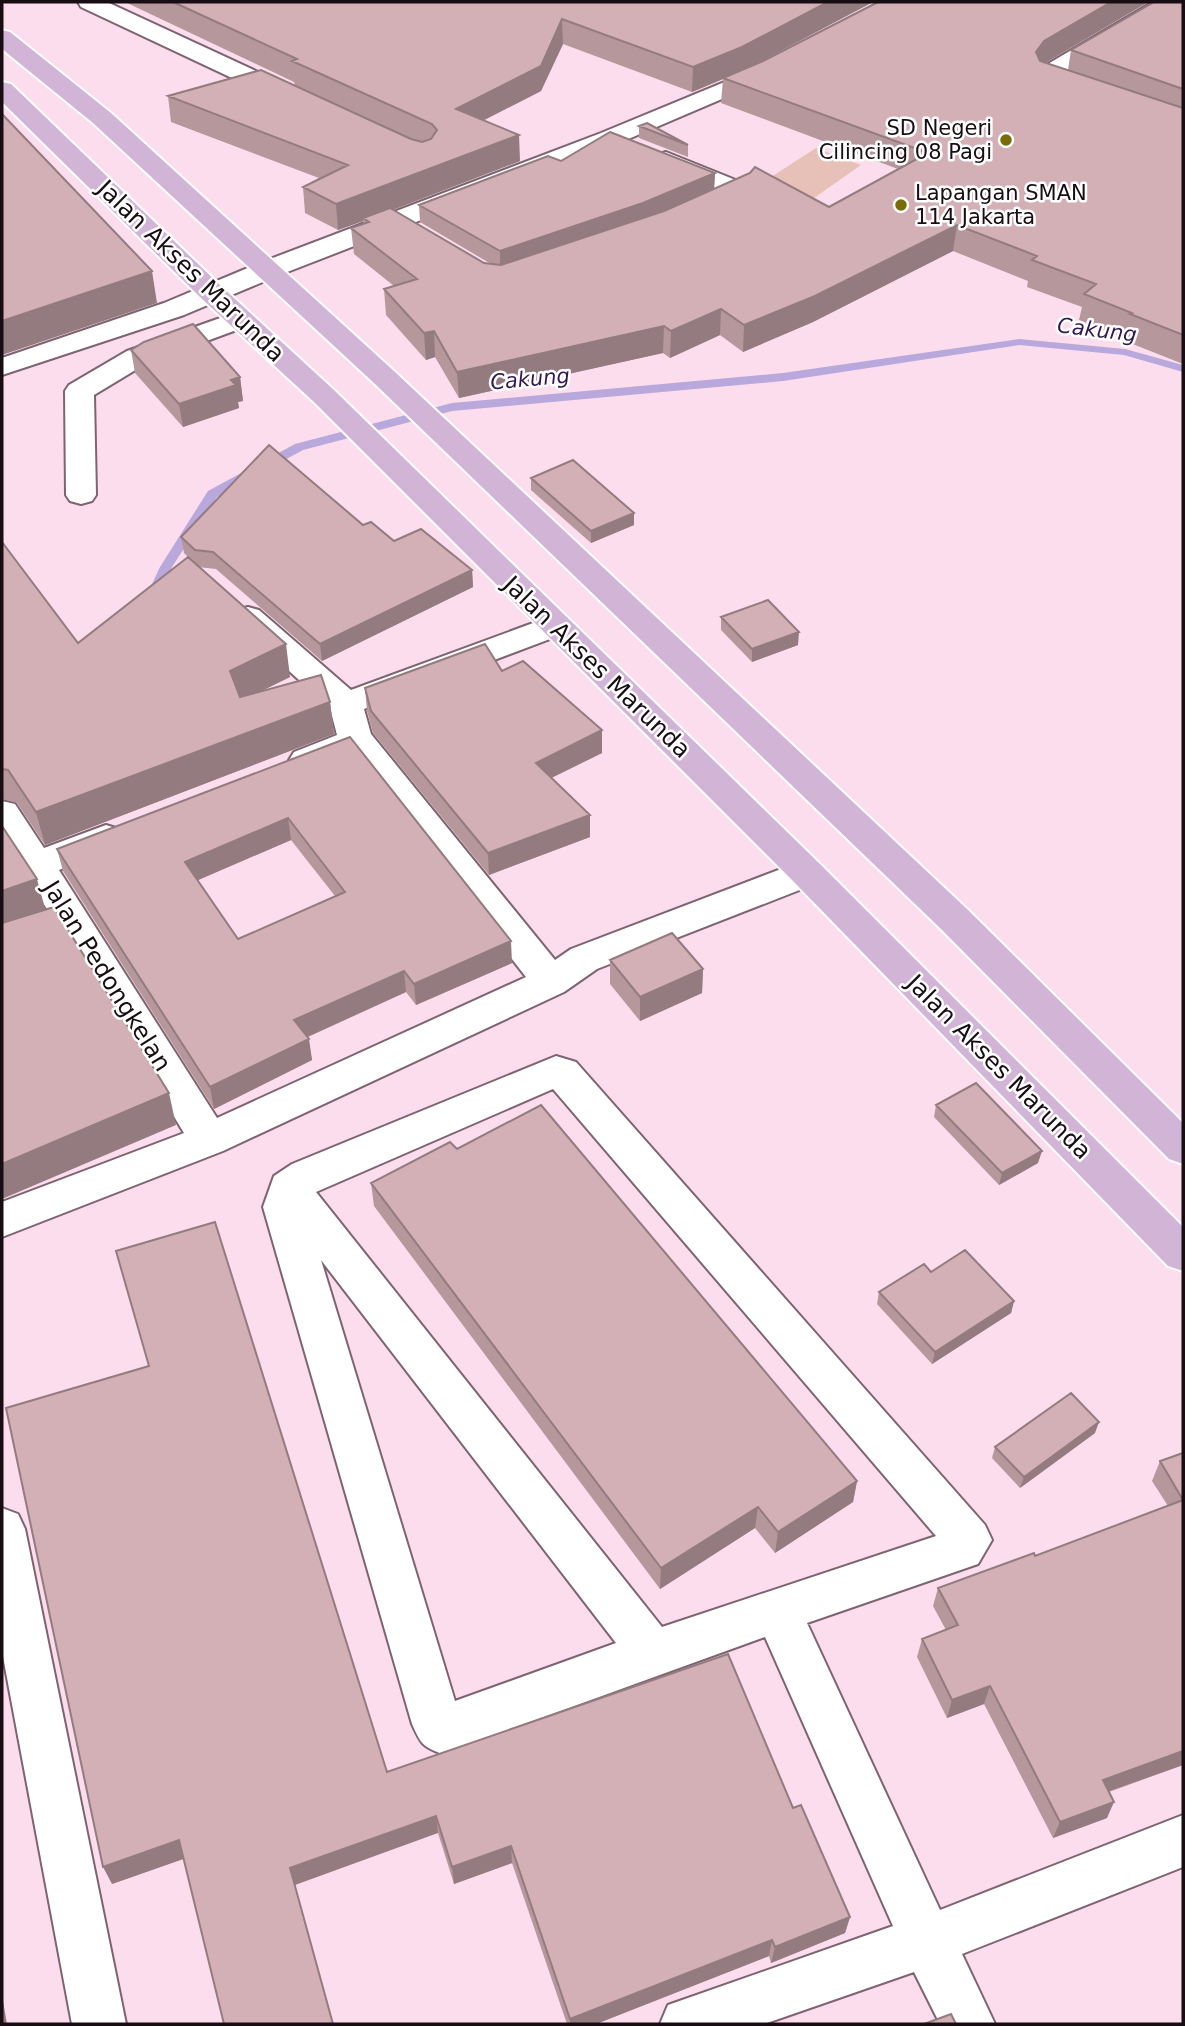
<svg xmlns="http://www.w3.org/2000/svg" width="1185" height="2026" font-family="'DejaVu Sans',sans-serif">
	<rect width="100%" height="100%" fill="#fcdded"/>
	<!-- green -->
	<path fill="#e7c1b8" d="M816,148L861,165L814,198L768,179Z"/>
	<g fill="none" stroke-linecap="round" stroke-linejoin="round">
		<!-- stream -->
		<path fill="#b9a8db" fill-rule="evenodd" d="M1019,339L1125,349L1183,365V372L1124,355L1019,345L783,381L452,411L303,450L217,497L172,567L158,600L153,601L146,597L160,567L208,491L295,444L452,403L783,373Z"/>
		<!-- minor casing -->
		<g stroke="#7e6371" stroke-width="4">
			<path id="minor" d="M78,2H107L299,91L302,96L299,101L290,103L281,101L81,7Z
				M1153,2H1180L1177,7L1060,76L1086,87L1089,92L1086,97C1071,101 1043,91 1034,79L1041,68Z
				M768,64L776,66L780,71L776,76L619,143L277,276L184,315L2,375V358L164,303L257,264L601,133Z
				M666,152L748,185L752,190C741,205 713,218 695,214L691,208L695,202L720,191L657,165L653,160L657,155Z
				M240,311L250,313L254,319L250,325L147,363L94,395L96,495L92,501L81,504L70,501L66,495L65,391L69,385L127,351Z
				M248,607L259,610L351,690L544,619L555,616L566,619L571,626L566,633L364,709L371,734L555,960L571,949L794,864L807,860L820,864L825,873L820,882L597,969L564,992L223,1151L2,1237V1202L184,1133L60,929L2,840V801L15,804L44,848L106,825L119,829L124,838L119,847L59,870L217,1118L526,977L352,755L306,772L294,768L289,760L294,752L337,735L330,708L237,624L232,617L237,610Z
				M556,1056L576,1062L985,1525L992,1540L978,1564L807,1623L940,1910L1183,1815V1867L962,1954L995,2024H940L914,1972L764,2024H660L668,2005L893,1926L765,1637L442,1754C422,1746 421,1744 412,1724L263,1207L274,1176L292,1164ZM553,1089L936,1536L662,1627L316,1192ZM321,1260L616,1643L455,1701Z
				M2,1508L18,1514L25,1529L126,2024H72L2,1651Z"/>
		</g>
		<!-- major casing -->
		<g stroke="#fff" stroke-width="4">
			<path id="major" d="M2,30L10,32L111,113L395,372L967,909L1183,1123V1164L1169,1159L941,929L375,384L93,123L2,49Z
				M2,82L11,84L221,286L335,391L820,864L1183,1227V1271L1168,1266L794,882L315,403L201,298L2,102Z"/>
		</g>
		<!-- minor -->
		<use href="#minor" fill="#fff" fill-rule="evenodd"/>
		<!-- major -->
		<use href="#major" fill="#d2b5d6" fill-rule="evenodd"/>
	</g>
	<!-- wall -->
	<path fill="#b5979c" fill-rule="evenodd" d="M125,2H873L753,65L878,2H1148L1045,63L1068,70L1071,50L1183,2V364L1125,341V339L1079,320L1082,307L1027,287L1028,281L953,251L813,322L743,352L720,335L670,358L663,353L459,398L435,357L426,360L386,315L384,289L394,286L354,254L351,228L364,224L363,221L338,230L305,213L303,187L319,178L171,122L168,96L295,85L294,82ZM563,44L692,92L723,79L721,103L898,169L829,207L714,189L715,173L561,161L419,205L420,222L491,264L484,263L393,210L520,161L484,120L541,91Z
		M639,126L688,145V157L639,138Z
		M131,350L240,377L243,401L238,402L239,408L183,427L135,373Z
		M531,478L634,525L591,543L531,490Z
		M363,525L394,541L472,570L473,587L322,661L216,569L198,567L290,677L259,692L330,702L334,734L45,845L17,803L2,799V542L78,643L193,562L184,553L181,537Z
		M721,617L798,645L752,662L721,630Z
		M502,671L602,730V753L551,778L590,837L489,875L373,733L367,711L365,688Z
		M350,737L512,963L416,1005L406,992L308,1037L312,1060L214,1109L63,871L57,849ZM291,840L335,896L238,939L198,880Z
		M610,960L703,969L702,993L640,1021L610,984Z
		M936,1105L1038,1163L999,1185L934,1117Z
		M457,1149L857,1481L853,1502L775,1553L755,1528L660,1589L374,1206L371,1183Z
		M931,1272L1014,1301L1011,1313L932,1364L877,1304L879,1292Z
		M1095,1433L1020,1488L992,1458L995,1447Z
		M1183,1453V1765L1109,1792L1107,1818L1053,1838L984,1704L947,1718L917,1657L922,1639L946,1630L933,1606L938,1588L1035,1556L1168,1506L1152,1481L1160,1461Z
		M387,1772L793,1808L850,1917L845,1933L771,1963L769,1956L596,2024H567L512,1863L454,1884L438,1833L183,1859L112,1884Z"/>
	<!-- shaded-wall -->
	<path fill="#937b7f" d="M828,2H873L741,72L723,78V79L692,92L693,67Z
		M1111,2H1148L1040,66L1036,52L1044,41Z
		M562,19L563,44L541,91L457,134L456,109Z
		M519,135L520,161L366,220L363,218V221L338,230L336,204Z
		M715,173L714,190L643,221L500,269V251Z
		M957,225L953,251L813,322L743,352L744,325Z
		M152,271L157,303L2,355V321Z
		M721,309L720,335L670,358L671,331Z
		M664,326L663,353L459,398L457,372Z
		M434,331L435,357L426,360L424,333Z
		M240,377L243,401L238,402L239,408L183,427L179,404Z
		M634,513V525L591,543V531Z
		M472,570L473,587L322,661L320,644Z
		M799,632L798,645L752,662V649Z
		M286,644L290,677L235,704L230,671Z
		M330,702L334,734L45,845L36,812Z
		M602,730V753L537,785L536,763Z
		M590,815V837L489,875L488,853Z
		M288,818L291,840L189,884L185,862Z
		M37,879L46,912L2,927V891Z
		M511,941L512,963L416,1005L414,984Z
		M703,969L702,993L640,1021V997Z
		M404,971L406,992L298,1041L294,1020Z
		M309,1039L312,1060L214,1109L210,1087Z
		M169,1093L176,1125L2,1199V1164Z
		M1042,1151L1038,1163L999,1185L1002,1173Z
		M1014,1301L1011,1313L932,1364L935,1352Z
		M1099,1422L1095,1433L1020,1488L1024,1477Z
		M857,1481L853,1502L775,1553L778,1532Z
		M758,1507L755,1528L660,1589L661,1568Z
		M990,1686L984,1704L947,1718L952,1700Z
		M1183,1751V1765L1095,1796L1103,1780Z
		M1114,1802L1107,1818L1053,1838L1060,1822Z
		M436,1816L438,1833L295,1885L290,1868Z
		M179,1840L186,1858L112,1884L103,1867Z
		M511,1846L512,1863L454,1884L452,1867Z
		M850,1917L845,1933L771,1963L775,1947Z
		M772,1940L769,1956L596,2024H570V2019Z
		M2,1995L7,2024H2Z"/>
	<!-- building -->
	<path fill="#d2b0b5" stroke="#937b7f" stroke-width="2" fill-rule="evenodd" d="M173,2H828L742,47L693,67L562,19L541,66L456,109L519,135L336,204L303,187L348,165L168,96L261,70L411,139L422,142L431,139L437,130L432,124L292,61L297,59Z
		M878,2H1111L1044,41L1036,52L1040,61L1183,108V335L1130,314L1132,313L1084,294L1096,284L1032,260L1037,256L957,225L815,296L744,325L721,309L671,331L664,326L457,372L434,331L424,333L384,289L417,279L351,228L369,222L363,218L390,208L484,263L501,265L664,211L750,173L755,167L829,207L928,153L723,78L763,61Z
		M1154,2H1183V89L1071,50Z
		M2,114L152,271L2,321Z
		M647,123L688,145L639,126Z
		M610,132L715,173L643,203L500,251L419,205L548,156L561,161Z
		M193,324L240,377L231,380L236,385L179,404L131,350L144,342Z
		M269,445L363,525L371,522L394,541L421,529L472,570L320,644L213,552L195,550L181,537Z
		M573,460L634,513L591,531L531,478Z
		M2,542L78,643L188,557L286,644L230,671L240,697L321,675L330,702L36,812L8,770L2,769Z
		M768,600L799,632L752,649L721,617Z
		M485,644L502,671L523,661L602,730L536,763L590,815L488,853L371,711L365,688Z
		M350,737L511,941L414,984L404,971L294,1020L309,1039L210,1087L57,849ZM288,818L345,892L238,939L185,862Z
		M2,826L37,879L2,891Z
		M54,907L169,1093L2,1164V923Z
		M672,933L703,969L640,997L610,960Z
		M976,1083L1042,1151L1002,1173L936,1105Z
		M541,1105L857,1481L778,1532L758,1507L661,1568L371,1183L450,1142L457,1149Z
		M215,1222L387,1772L728,1654L793,1808L801,1805L850,1917L775,1947L772,1940L570,2019L511,1846L452,1867L436,1816L290,1868L333,2024H224L179,1840L103,1867L6,1408L149,1366L116,1251Z
		M965,1250L1014,1301L935,1352L879,1292L924,1264L931,1272Z
		M1071,1393L1099,1422L1024,1477L995,1447Z
		M1183,1453V1500L1160,1461Z
		M1183,1500V1751L1103,1780L1114,1802L1060,1822L990,1686L952,1700L922,1639L958,1625L938,1588L1034,1553L1035,1556Z
		M951,2014L956,2024H924Z"/>
	<!-- markers -->
	<g fill="#776c06" stroke="#fff" stroke-width="2.5">
		<circle cx="1006" cy="140" r="7"/>
		<circle cx="901" cy="205" r="7"/>
	</g>
	<g text-anchor="middle" stroke-width="5" stroke-linejoin="round" paint-order="stroke">
		<!-- far-poi labels -->
		<g font-size="21" fill="#170d12" stroke="#fff" text-anchor="end">
			<text x="992" y="135">SD Negeri<tspan x="992" dy="24">Cilincing 08 Pagi</tspan></text>
			<text x="915" y="200" text-anchor="start">Lapangan SMAN<tspan x="915" dy="24">114 Jakarta</tspan></text>
		</g>
		<!-- far-water labels -->
		<g font-size="21" font-style="italic" fill="#321853" stroke="#fff">
			<text transform="translate(1097 330) rotate(7)" y="7">Cakung</text>
			<text transform="translate(530 379) rotate(-5)" y="7">Cakung</text>
		</g>
		<!-- street labels -->
		<g font-size="24" fill="#170d12" stroke="#fff">
			<text transform="translate(191 271) rotate(44)" y="8">Jalan Akses Marunda</text>
			<text transform="translate(597 667) rotate(44)" y="8">Jalan Akses Marunda</text>
			<text transform="translate(107 976) rotate(58)" y="8">Jalan Pedongkelan</text>
			<text transform="translate(999 1067) rotate(45)" y="8">Jalan Akses Marunda</text>
		</g>
	</g>
	<!-- border -->
	<rect width="1185" height="2026" fill="none" stroke="#170d12" stroke-width="7"/>
</svg>
